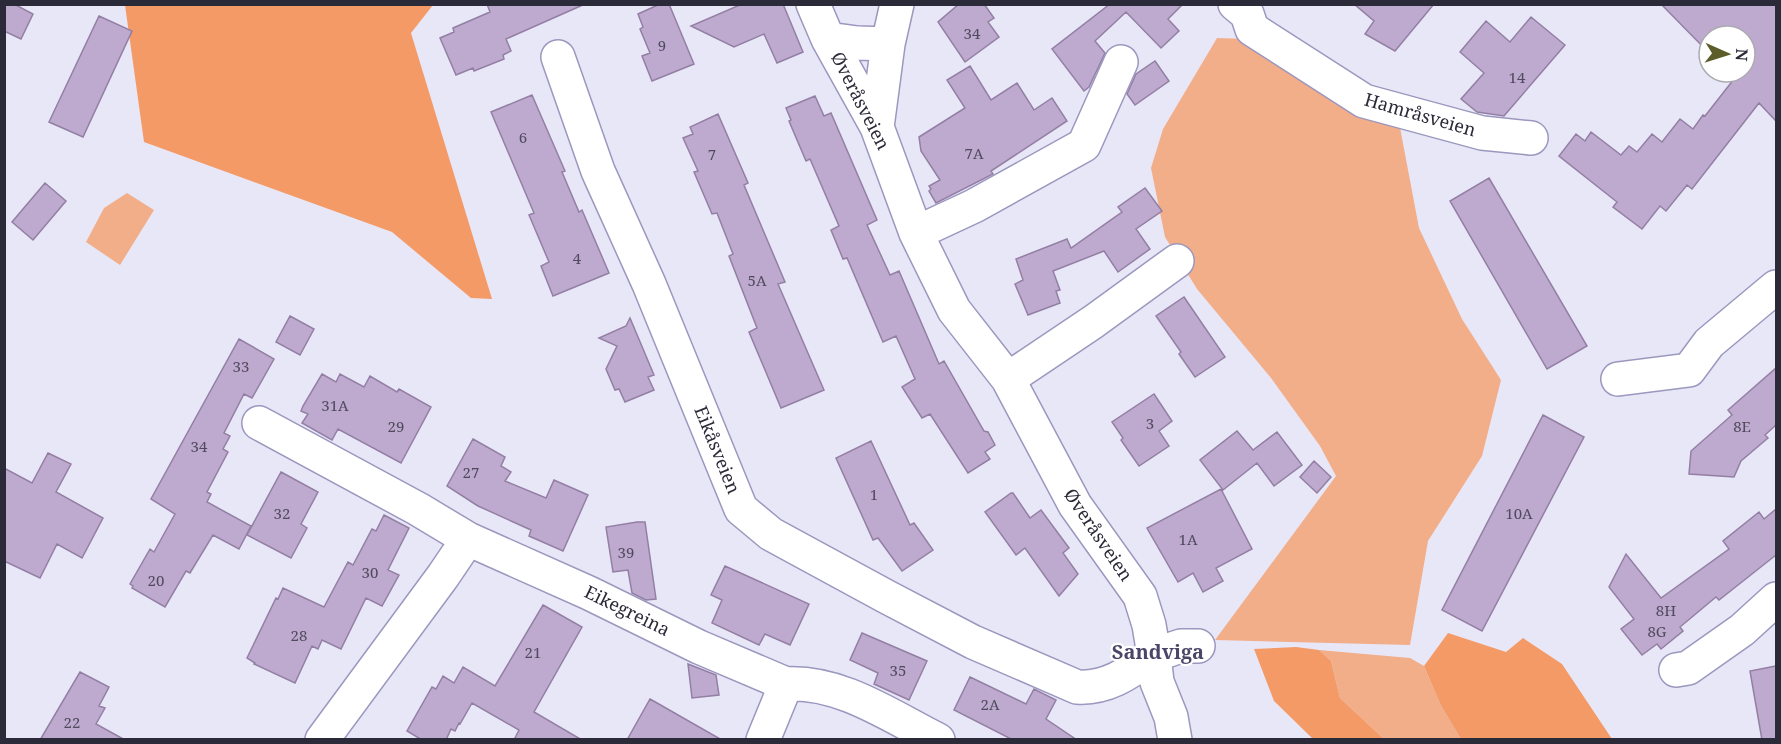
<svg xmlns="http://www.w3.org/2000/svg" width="1781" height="744" font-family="'Noto Serif',serif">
	<rect width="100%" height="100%" fill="#e8e7f8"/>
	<!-- green -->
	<path fill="#f2ae89" d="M1217,38L1249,39L1398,117L1419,228L1462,319L1501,380L1482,456L1428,541L1410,645L1215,640L1336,476L1320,446L1271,378L1197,289L1165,237L1151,168L1163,129Z
		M127,193L154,210L120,265L86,242L104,208Z
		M1319,650L1410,658L1424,666L1441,706L1461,739H1384L1340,698L1331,661Z"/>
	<!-- forest -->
	<path fill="#f39a67" d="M125,5H433L411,33L492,299L471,298L392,232L144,142Z
		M1448,633L1506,652L1523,638L1562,664L1612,739H1461L1441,706L1424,666Z
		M1296,647L1319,650L1331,661L1340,698L1384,739H1313L1274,701L1254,649Z"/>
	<!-- building -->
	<path fill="#beaacf" stroke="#937fa3" stroke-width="1.5" d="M4,4H14L33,14L21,39L4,31Z
		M487,4H585L506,39L511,51L503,55L504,59L474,71L473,68L456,75L440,38L454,32L453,28L490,12Z
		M660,4H669L694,64L652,81L642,56L650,53L640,29L643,27L638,14Z
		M742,4H783L803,52L777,63L764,34L734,47L691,26Z
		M959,4H984L994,18L988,22L999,37L965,62L938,22Z
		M1110,4H1183L1168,19L1179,31L1161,48L1126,12L1095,41L1105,53L1089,87L1084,91L1052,49Z
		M1354,4H1434L1395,51L1365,34L1374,21Z
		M1661,4H1776V121L1759,103L1692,189L1687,185L1666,211L1660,206L1642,229L1613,207L1617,202L1559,156L1576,134L1585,141L1591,132L1621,155L1629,146L1637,152L1652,134L1662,142L1680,119L1693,129L1703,115L1705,116L1734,79L1728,72H1745V36H1709V53Z
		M99,16L132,31L83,137L49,122Z
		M1531,17L1565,45L1504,116L1477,112L1461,99L1484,73L1460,52L1486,21L1510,42Z
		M1155,61L1169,81L1135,105L1127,94L1136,74Z
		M970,66L991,100L1017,83L1034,110L1052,98L1067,121L991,171L993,174L936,203L929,191L931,189L929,186L940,180L921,151L919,137L965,108L947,80Z
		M532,95L565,171L562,172L579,212L582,210L609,273L553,296L541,266L549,262L529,215L534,213L491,112Z
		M815,96L824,116L831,113L877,220L867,225L890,275L899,271L939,364L944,361L984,431L988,432L995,445L985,452L990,459L968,473L930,414L922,418L902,387L915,379L896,336L883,342L847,258L843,259L831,230L839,226L810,159L806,161L789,121L791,120L786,108Z
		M718,114L748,183L744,185L785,282L778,284L824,390L781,408L749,332L757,328L729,256L733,254L717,213L712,214L694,172L698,171L683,138L693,134L690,127Z
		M1489,178L1587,346L1547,369L1450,201Z
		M45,183L66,201L33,240L12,222Z
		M1145,188L1162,211L1136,229L1150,249L1118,272L1104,251L1053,271L1060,290L1056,291L1060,303L1028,315L1015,284L1023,280L1016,259L1067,239L1071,248L1122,212L1118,207Z
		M1184,297L1225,357L1195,377L1179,354L1181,352L1156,316Z
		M290,316L314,329L300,355L276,342Z
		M630,318L654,375L648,377L654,390L625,402L619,389L615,390L606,369L617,346L599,338L626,326Z
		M239,339L274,359L252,398L244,394L224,433L230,436L223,449L228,452L207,492L211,494L207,502L251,526L239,549L213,535L190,573L186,571L165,607L132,588L133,586L130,584L150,549L154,552L175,514L151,499Z
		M1776,368V425L1765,435L1768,438L1741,461L1734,477L1689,474L1691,451L1732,415L1728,410Z
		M322,374L336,382L340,374L364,387L370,376L397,392L399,389L431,407L401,463L338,429L332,440L302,423L308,414L301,411L303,406Z
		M1154,394L1172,421L1159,431L1169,446L1139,466L1121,440L1123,438L1112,422Z
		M1543,415L1584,437L1482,631L1442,610Z
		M1237,431L1253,450L1277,432L1302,465L1274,486L1257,463L1223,490L1200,460Z
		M473,439L505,457L501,466L511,472L505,481L546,498L554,480L588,495L563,551L529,536L531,530L478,506L447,486Z
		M871,441L910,525L914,523L933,550L902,571L878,538L873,540L836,458Z
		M48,453L71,464L56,492L103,518L82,558L57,544L40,578L4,561V468L32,483Z
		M1314,461L1331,477L1317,493L1300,477Z
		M281,472L318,492L301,524L307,528L291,558L247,535Z
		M1221,489L1252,549L1216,568L1223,581L1203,592L1193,573L1178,582L1147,528Z
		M1011,493H1013L1030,518L1041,510L1069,548L1063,553L1078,574L1059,596L1025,548L1016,555L985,512Z
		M1776,509V555L1719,600L1716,597L1680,627L1683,631L1661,649L1657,644L1642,655L1621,629L1634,619L1609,587L1626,554L1661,598L1729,549L1723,541L1759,512L1764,519Z
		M384,515L409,528L388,570L399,575L382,606L366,598L341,649L322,640L318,649L312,646L295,683L254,664L255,663L247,658L276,598L278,599L283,588L324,607L348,562L353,565L372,529L376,531Z
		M637,522H645L656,599L646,600L632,593L628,570L613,572L606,527Z
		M725,566L809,604L790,645L765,634L759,645L712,623L722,600L711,595Z
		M543,605L582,627L534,712L582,740H514L519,730L472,703L460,724L459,723L455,731L451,729L446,740H422L407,731L432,687L436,689L443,676L454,683L463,667L495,686Z
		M862,633L927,661L909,700L874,684L878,673L850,660Z
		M688,664L716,675L719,695L692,698Z
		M1776,666V740H1762L1750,671Z
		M80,672L109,687L99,706L105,708L96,724L125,740H40Z
		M970,677L1026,704L1034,689L1056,700L1046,719L1077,740H1013L954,710Z
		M650,699L722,740H627Z"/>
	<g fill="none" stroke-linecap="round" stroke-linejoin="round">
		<!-- minor casing -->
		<g stroke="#9b97be" stroke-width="36">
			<path id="minor" d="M813,4L828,39L877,127L916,233L954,310L1008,379L1075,505L1140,596L1149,625L1154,655L1181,646H1198
				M1235,4L1247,14L1252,29L1364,101L1482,133L1531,138
				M828,39L857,43L888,44
				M558,57L598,171L649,284L741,509L771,534L887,597L973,642L1077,687C1108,689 1130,672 1154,655L1157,682L1171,717L1175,740
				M877,127L888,44L897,4
				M916,233L974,206L1084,145L1121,62
				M1008,379L1093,322L1177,261
				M1618,379L1689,370L1709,343L1776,287
				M259,423L418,509L468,539L589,593L699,647L786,684
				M1676,670L1688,668L1742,630L1776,599
				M322,740L443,576L468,539
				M763,740L786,684C841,681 890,716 938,740"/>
		</g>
		<!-- minor -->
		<use href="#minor" stroke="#fff" stroke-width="33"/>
	</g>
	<g text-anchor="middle" stroke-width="4.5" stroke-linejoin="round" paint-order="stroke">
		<!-- number labels -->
		<g font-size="15" fill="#504a5e">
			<text x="972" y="39">34</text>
			<text x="662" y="51">9</text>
			<text x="1517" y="83">14</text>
			<text x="523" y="143">6</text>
			<text x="974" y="159">7A</text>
			<text x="712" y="160">7</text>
			<text x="577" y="264">4</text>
			<text x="757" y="286">5A</text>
			<text x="241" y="372">33</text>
			<text x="335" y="411">31A</text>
			<text x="1150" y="429">3</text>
			<text x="396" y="432">29</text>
			<text x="1742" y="432">8E</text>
			<text x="199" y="452">34</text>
			<text x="471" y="478">27</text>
			<text x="874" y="500">1</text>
			<text x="282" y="519">32</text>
			<text x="1519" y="519">10A</text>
			<text x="1188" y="545">1A</text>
			<text x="626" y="558">39</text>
			<text x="370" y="578">30</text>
			<text x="156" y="586">20</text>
			<text x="1666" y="616">8H</text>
			<text x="1657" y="637">8G</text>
			<text x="299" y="641">28</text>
			<text x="533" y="658">21</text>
			<text x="898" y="676">35</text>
			<text x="990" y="710">2A</text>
			<text x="72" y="728">22</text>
		</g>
		<!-- street labels -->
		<g font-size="18" fill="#2b2a39" stroke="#fff">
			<text transform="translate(860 101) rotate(63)" y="6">Øveråsveien</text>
			<text transform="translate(1420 115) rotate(16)" y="6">Hamråsveien</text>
			<text transform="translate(717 450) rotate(68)" y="6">Eikåsveien</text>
			<text transform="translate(1098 535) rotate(56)" y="6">Øveråsveien</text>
			<text transform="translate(627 611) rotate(26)" y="6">Eikegreina</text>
		</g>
		<!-- neighbourhood labels -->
		<g font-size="20" font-weight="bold" fill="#4b4669" stroke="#fff">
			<text x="1158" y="659">Sandviga</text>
		</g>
	</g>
	<!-- border -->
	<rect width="1781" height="744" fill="none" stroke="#2b2a39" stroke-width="12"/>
	<!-- north arrow -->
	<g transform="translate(1727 54) rotate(93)"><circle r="28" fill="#ffffff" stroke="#aaaab0" stroke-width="1.5"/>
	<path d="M0-4.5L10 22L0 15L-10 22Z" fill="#5d5d2a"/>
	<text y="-9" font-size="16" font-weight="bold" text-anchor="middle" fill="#2b2a39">N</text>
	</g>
</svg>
